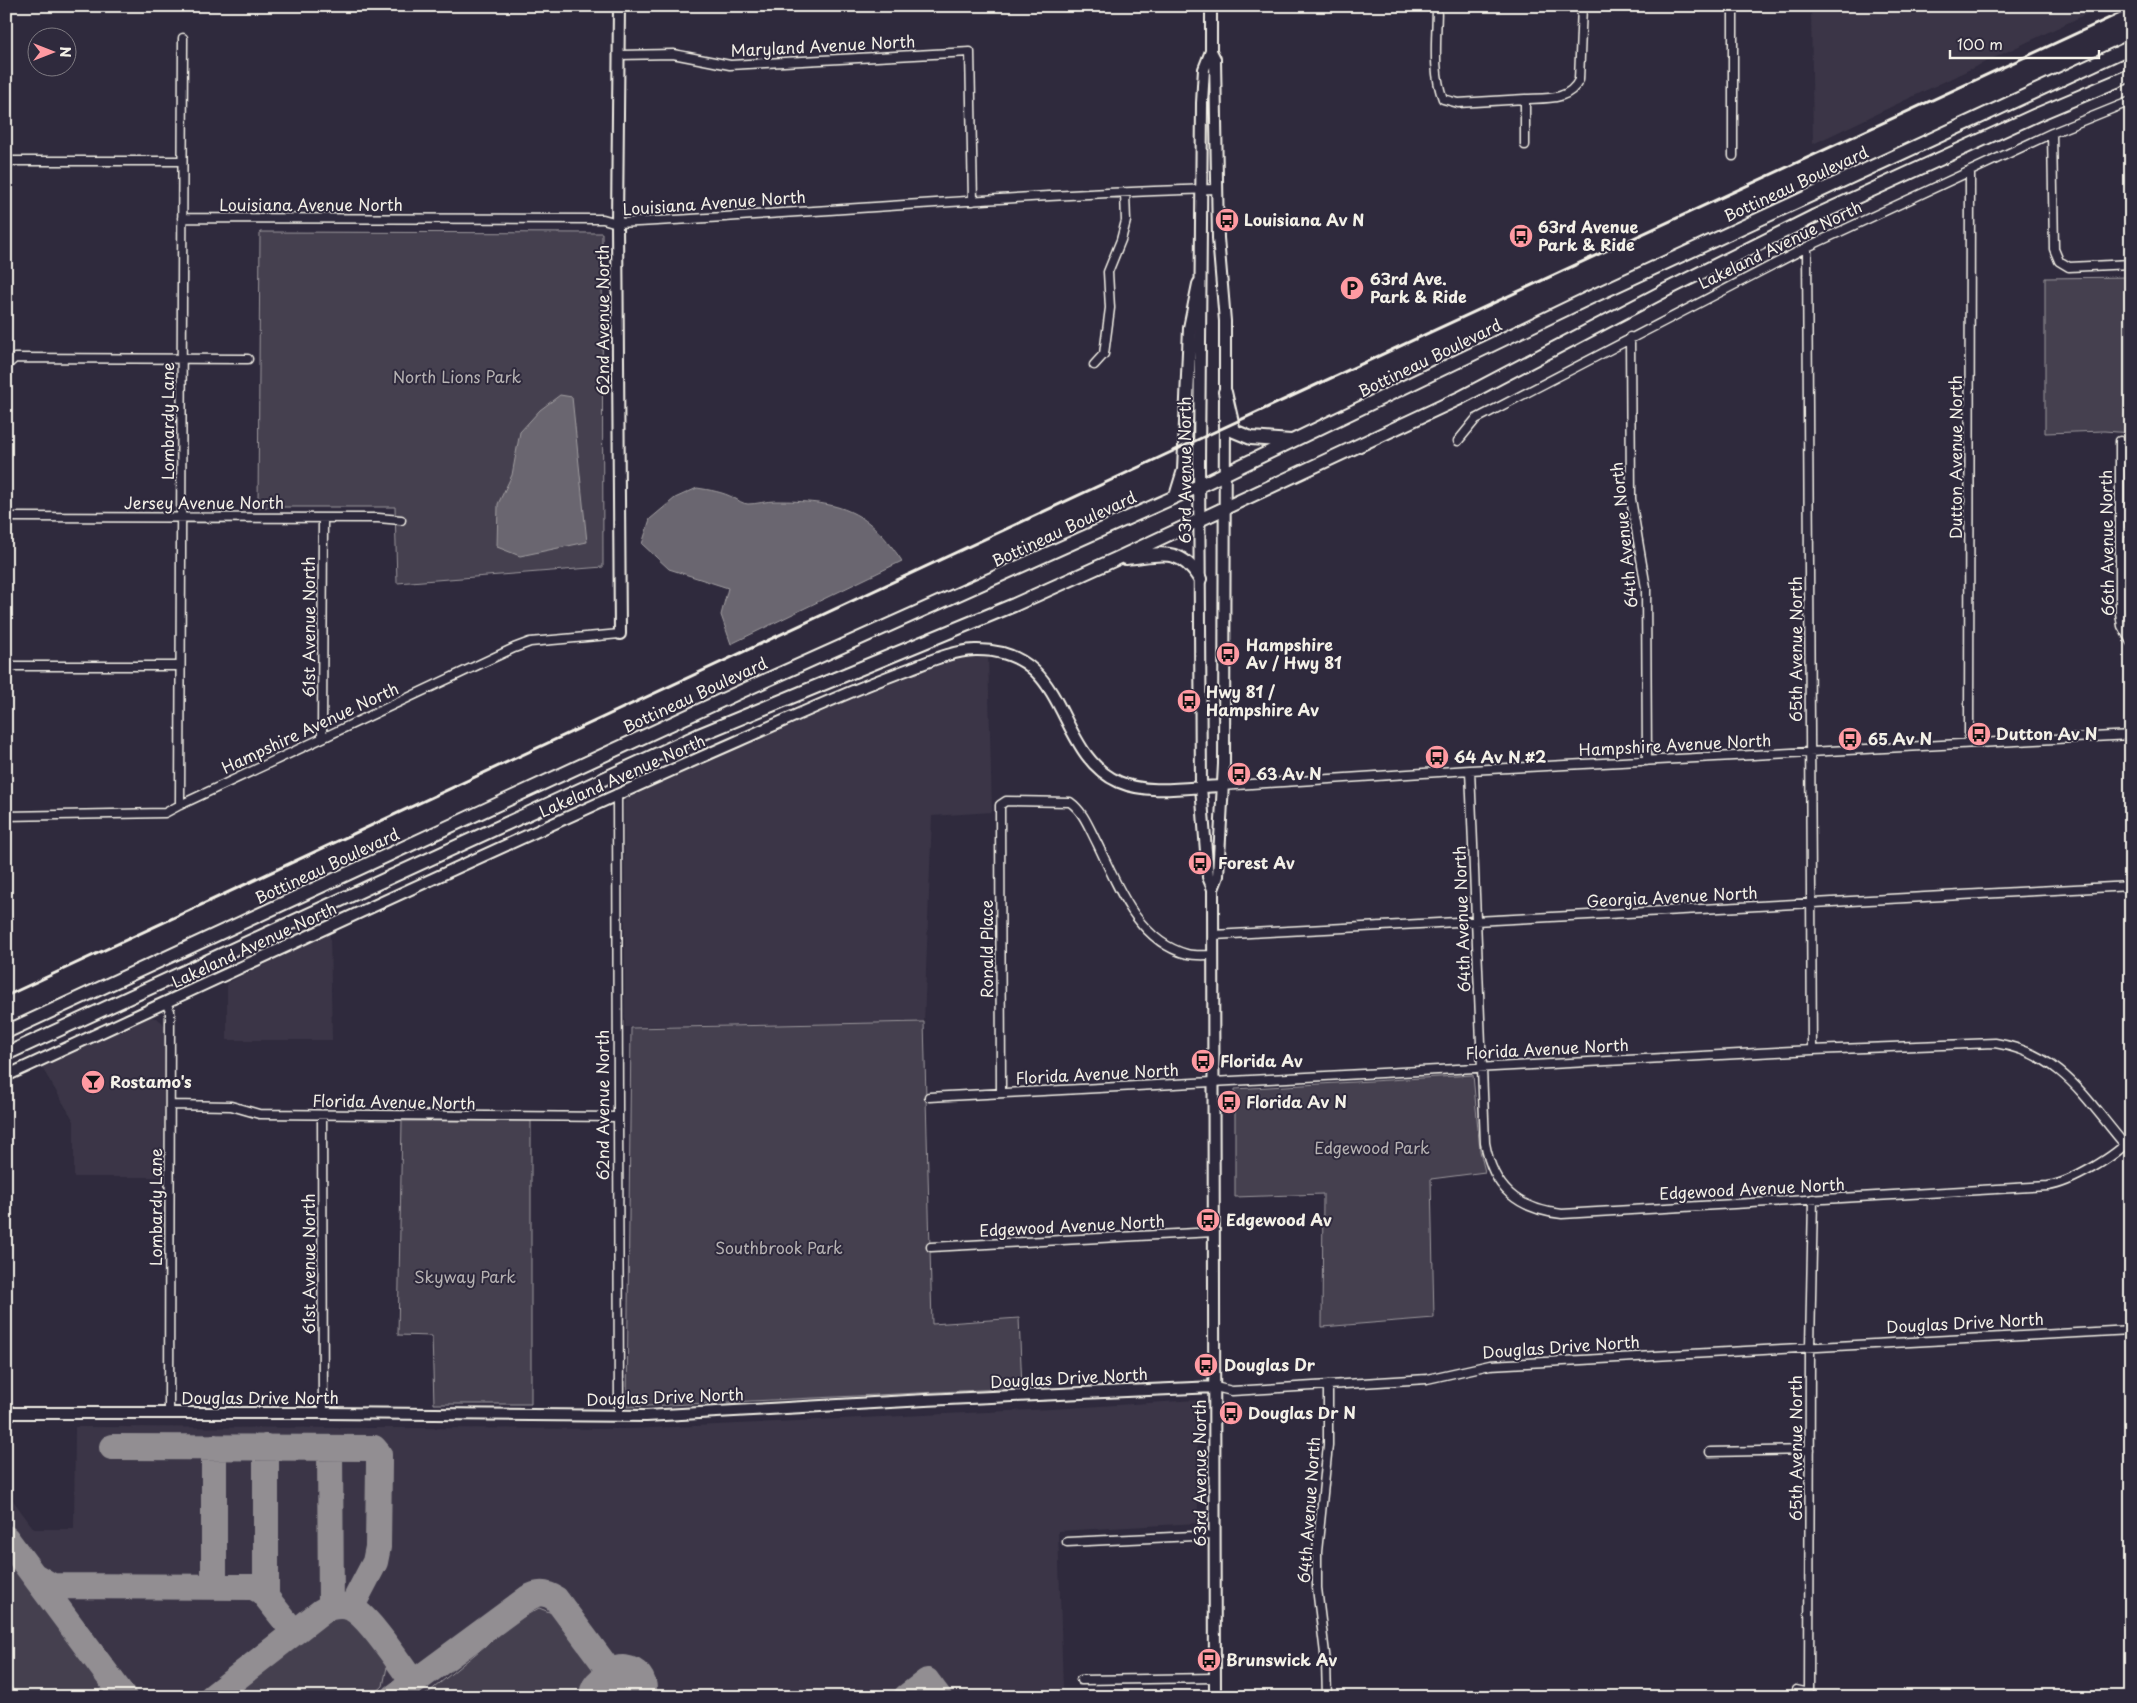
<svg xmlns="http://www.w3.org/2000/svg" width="2137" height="1703" font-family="'Playpen Sans',sans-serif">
	<rect width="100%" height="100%" fill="#2f2a3d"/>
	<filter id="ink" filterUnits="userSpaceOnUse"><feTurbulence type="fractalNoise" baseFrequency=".02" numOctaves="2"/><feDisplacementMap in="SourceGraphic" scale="10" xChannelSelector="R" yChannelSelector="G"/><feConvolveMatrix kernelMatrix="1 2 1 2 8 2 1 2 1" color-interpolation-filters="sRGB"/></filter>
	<g filter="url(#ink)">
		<!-- built -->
		<path fill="#3b3647" d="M1811,6H2103L1813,144Z
			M966,654L988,655L992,812L932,816L924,1022L625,1027L624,803L627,797L630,793L809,716Z
			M330,933L332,1040H227V983Z
			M149,1017L156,1018L162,1022L165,1027L163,1177H74V1121L41,1066Z
			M1197,1400L1198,1523L1058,1531L1063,1690H1196V1697H6V1491L34,1529H74L75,1427L631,1429L1052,1409Z"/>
		<!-- green -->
		<path fill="#454050" stroke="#9c989c" d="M260,232L602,233L603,567L397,583L395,507H258Z
			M2131,277V433L2104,431L2045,433V278Z
			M924,1022L932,1324L1019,1318L1022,1388L627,1407L631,1028Z
			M1473,1075L1480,1151L1485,1172L1431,1179L1434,1318L1322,1327L1323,1194L1235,1197V1089Z
			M402,1121H531V1404H434L432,1336L398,1335Z
			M6,1555L110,1697H19L6,1680Z
			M539,1608L557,1615L584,1652L594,1667L593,1686L581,1697H423L514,1622Z
			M336,1614L351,1618L382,1657L387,1667L383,1686L371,1697H226L327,1616Z"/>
		<!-- water -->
		<path fill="#6a6670" stroke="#a19ea0" d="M560,395L572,397L587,542L520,556L497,547L498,504L512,475L520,432L540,410Z
			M697,488C710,490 723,492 734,498C738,500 743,504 748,504C757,504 766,501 775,501C837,501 866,507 902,561L731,644L721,615L728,588L669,569L642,544L650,519L675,498Z"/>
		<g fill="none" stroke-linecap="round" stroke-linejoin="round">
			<!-- taxiway -->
			<path stroke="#928e92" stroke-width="26" d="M112,1447L374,1448L379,1454V1464L378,1547L375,1562L351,1608
				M266,1447V1596
				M330,1448L331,1607
				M6,1538L124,1697
				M35,1576L52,1586L253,1587L262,1592L294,1632
				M214,1587V1447
				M212,1697L322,1611C331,1606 341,1604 351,1608C369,1616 400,1665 413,1682
				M394,1697L528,1598C538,1592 546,1592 556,1599L629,1697
				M906,1697L927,1681L939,1697"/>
			<!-- runway -->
			<path stroke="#928e92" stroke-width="68" d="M613,1697L623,1689"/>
			<!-- minor casing -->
			<g stroke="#f4f1e8" stroke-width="11">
				<path id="minor" d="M1437,6C1437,36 1432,72 1443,99L1458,103L1525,99
					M1733,6V156
					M619,55L673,54L730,65L970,52L973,201
					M2052,133L2054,249L2059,261L2069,267L2131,264
					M1525,145V99C1546,98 1569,101 1579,80L1582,6
					M6,161H182
					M182,218L603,219L617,223C817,213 1017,194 1218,189
					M1807,247L1812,1050
					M1630,337L1631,499L1646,588L1647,761
					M1094,365L1104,354L1110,308L1108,272L1121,240L1126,221L1125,193
					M6,366L15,358L248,359
					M1458,441L1476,419L1807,247L2052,133L2131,101
					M2120,441V613L2122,626L2131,642
					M6,517L378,518L401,520
					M2120,532H2131
					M6,666H180
					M322,737L323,518
					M1969,743L1970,171
					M1470,770L1485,1143C1493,1188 1517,1209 1562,1214L2048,1186C2070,1183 2117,1156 2131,1138
					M1221,786L1470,770L2131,735
					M617,794L619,1415
					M180,805L183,38
					M6,816L165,813L180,805L514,648L530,642L620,634
					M1214,935L2131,886
					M166,1003L170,1011L169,1413
					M1001,1093L1000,805L1006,801L1070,802C1084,812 1089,828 1097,843C1117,884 1137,941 1187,954C1195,956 1205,955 1214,955
					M929,1097L1812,1050L1995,1043C2062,1054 2084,1097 2125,1145
					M170,1105L231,1106L259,1114L618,1117
					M322,1115L323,1413
					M931,1247L1214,1232
					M1215,1387L1232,1391L1427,1379L1490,1365L2131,1330
					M1710,1452L1810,1450
					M1067,1542L1215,1535
					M1081,1680L1215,1678
					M1796,1690L1809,1693
					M1327,1697L1326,1662L1317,1588V1552L1328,1445V1385
					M1809,1697L1810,1347L1813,1199"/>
			</g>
			<!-- tertiary casing -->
			<g stroke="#f4f1e8" stroke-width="14">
				<path id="tertiary" d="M619,6L617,223L620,634
					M1211,6V51L1204,69L1202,103L1199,463L1201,787L1208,877L1213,889
					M1211,51L1215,59L1218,238L1225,321V392L1224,764L1218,876L1213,889L1215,1697
					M6,1076C250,964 492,849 738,741C795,716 851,690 909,669C930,661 952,651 975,650C1071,648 1053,753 1119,782C1149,795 1189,787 1221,786
					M6,1410L13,1413H323L646,1416L925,1400L1215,1387"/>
			</g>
			<!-- trunk casing -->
			<g stroke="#f4f1e8" stroke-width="16">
				<path id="trunk" d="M1225,392L1234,431L1251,438L1291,441
					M1176,496L1184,470L1190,328L1199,284
					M1126,558C1160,555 1179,545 1200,579
					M6,1032L742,691L1199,486L1589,298L2131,47
					M6,1054L699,735L1014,605L1116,559L1460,398L1668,289L1815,216L2036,115L2131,75"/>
			</g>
			<!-- minor -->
			<use href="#minor" stroke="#2f2a3d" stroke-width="8"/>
			<!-- tertiary -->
			<use href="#tertiary" stroke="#2f2a3d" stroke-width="10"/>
			<!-- trunk -->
			<use href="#trunk" stroke="#2f2a3d" stroke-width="12"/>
			<!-- rail -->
			<path stroke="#f4f1e8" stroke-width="3" d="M6,996L1184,446L2131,8"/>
		</g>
	</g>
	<!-- icons -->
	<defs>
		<g id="bus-disc" transform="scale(1.25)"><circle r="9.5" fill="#ff9aa2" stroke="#2f2a3d"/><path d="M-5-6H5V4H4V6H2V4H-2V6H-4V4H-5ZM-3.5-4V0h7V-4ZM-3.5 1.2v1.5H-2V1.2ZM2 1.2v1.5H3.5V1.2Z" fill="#111"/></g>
		<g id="parking-disc" transform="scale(1.25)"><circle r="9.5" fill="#ff9aa2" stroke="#2f2a3d"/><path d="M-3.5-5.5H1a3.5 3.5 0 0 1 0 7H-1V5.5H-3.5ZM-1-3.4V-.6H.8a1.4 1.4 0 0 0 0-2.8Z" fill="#111"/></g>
		<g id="bar-disc" transform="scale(1.25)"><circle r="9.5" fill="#ff9aa2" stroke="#2f2a3d"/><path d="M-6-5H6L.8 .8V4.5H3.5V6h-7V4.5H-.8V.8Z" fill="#111"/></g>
	</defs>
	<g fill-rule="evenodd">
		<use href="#bus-disc" x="1227" y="220"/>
		<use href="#bus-disc" x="1521" y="236"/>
		<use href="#parking-disc" x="1352" y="288"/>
		<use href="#bus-disc" x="1228" y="654"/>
		<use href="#bus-disc" x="1189" y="701"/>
		<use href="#bus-disc" x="1979" y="734"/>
		<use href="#bus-disc" x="1850" y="739"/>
		<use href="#bus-disc" x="1437" y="757"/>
		<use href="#bus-disc" x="1239" y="774"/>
		<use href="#bus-disc" x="1200" y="863"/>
		<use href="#bus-disc" x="1203" y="1061"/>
		<use href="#bar-disc" x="93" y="1082"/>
		<use href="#bus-disc" x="1229" y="1102"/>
		<use href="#bus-disc" x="1208" y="1220"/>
		<use href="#bus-disc" x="1206" y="1365"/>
		<use href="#bus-disc" x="1231" y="1413"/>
		<use href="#bus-disc" x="1209" y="1660"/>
	</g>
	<g text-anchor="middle" stroke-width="4" stroke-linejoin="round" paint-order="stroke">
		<!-- street labels -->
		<g font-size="16" fill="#f4f1e8" stroke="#2f2a3d">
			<text transform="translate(823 46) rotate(-3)" y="6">Maryland Avenue North</text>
			<text transform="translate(1796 184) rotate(-25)" y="6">Bottineau Boulevard</text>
			<text transform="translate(714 203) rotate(-4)" y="6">Louisiana Avenue North</text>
			<text x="311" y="211">Louisiana Avenue North</text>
			<text transform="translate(1780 245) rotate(-26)" y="6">Lakeland Avenue North</text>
			<text transform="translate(603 320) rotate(-90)" y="6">62nd Avenue North</text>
			<text transform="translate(1430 358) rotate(-26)" y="6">Bottineau Boulevard</text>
			<text transform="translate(168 421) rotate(-90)" y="6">Lombardy Lane</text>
			<text transform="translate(1956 457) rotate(-90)" y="6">Dutton Avenue North</text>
			<text transform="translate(1185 470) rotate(-90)" y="6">63rd Avenue North</text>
			<text x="204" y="509">Jersey Avenue North</text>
			<text transform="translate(1064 529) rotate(-25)" y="6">Bottineau Boulevard</text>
			<text transform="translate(1624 535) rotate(-96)" y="6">64th Avenue North</text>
			<text transform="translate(2107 543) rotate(-91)" y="6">66th Avenue North</text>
			<text transform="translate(309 627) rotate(-90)" y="6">61st Avenue North</text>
			<text transform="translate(1796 649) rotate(-90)" y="6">65th Avenue North</text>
			<text transform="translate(695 695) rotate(-25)" y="6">Bottineau Boulevard</text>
			<text transform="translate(310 728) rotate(-25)" y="6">Hampshire Avenue North</text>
			<text transform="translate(1675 745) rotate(-3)" y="6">Hampshire Avenue North</text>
			<text transform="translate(622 776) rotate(-24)" y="6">Lakeland Avenue North</text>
			<text transform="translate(327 866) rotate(-25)" y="6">Bottineau Boulevard</text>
			<text transform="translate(1672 897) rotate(-3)" y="6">Georgia Avenue North</text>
			<text transform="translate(1462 919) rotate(-92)" y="6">64th Avenue North</text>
			<text transform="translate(254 945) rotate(-25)" y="6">Lakeland Avenue North</text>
			<text transform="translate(987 949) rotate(-90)" y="6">Ronald Place</text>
			<text transform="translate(1547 1049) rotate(-3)" y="6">Florida Avenue North</text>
			<text transform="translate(1097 1074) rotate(-3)" y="6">Florida Avenue North</text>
			<text transform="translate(394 1102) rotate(1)" y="6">Florida Avenue North</text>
			<text transform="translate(603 1105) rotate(-90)" y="6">62nd Avenue North</text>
			<text transform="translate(1752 1189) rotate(-3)" y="6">Edgewood Avenue North</text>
			<text transform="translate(156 1207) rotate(-90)" y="6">Lombardy Lane</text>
			<text transform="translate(1072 1226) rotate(-3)" y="6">Edgewood Avenue North</text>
			<text transform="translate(309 1264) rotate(-90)" y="6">61st Avenue North</text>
			<text transform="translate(1965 1323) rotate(-3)" y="6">Douglas Drive North</text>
			<text transform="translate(1561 1347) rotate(-4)" y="6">Douglas Drive North</text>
			<text transform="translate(1069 1378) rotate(-3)" y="6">Douglas Drive North</text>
			<text transform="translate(665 1397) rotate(-2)" y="6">Douglas Drive North</text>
			<text x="260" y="1404">Douglas Drive North</text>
			<text transform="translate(1796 1448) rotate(-90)" y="6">65th Avenue North</text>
			<text transform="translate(1200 1473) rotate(-90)" y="6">63rd Avenue North</text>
			<text transform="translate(1309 1510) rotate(-86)" y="6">64th Avenue North</text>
		</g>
		<!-- poi labels -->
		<g font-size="16" font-weight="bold" fill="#f4f1e8" stroke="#2f2a3d" text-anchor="start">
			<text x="1244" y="226">Louisiana Av N</text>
			<text x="1538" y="233">63rd Avenue<tspan x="1538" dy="18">Park &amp; Ride</tspan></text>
			<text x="1370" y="285">63rd Ave.<tspan x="1370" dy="18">Park &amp; Ride</tspan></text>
			<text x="1246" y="651">Hampshire<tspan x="1246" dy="18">Av / Hwy 81</tspan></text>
			<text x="1206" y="698">Hwy 81 /<tspan x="1206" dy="18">Hampshire Av</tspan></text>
			<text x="1996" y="740">Dutton Av N</text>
			<text x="1868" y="745">65 Av N</text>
			<text x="1454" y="763">64 Av N #2</text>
			<text x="1256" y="780">63 Av N</text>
			<text x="1218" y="869">Forest Av</text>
			<text x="1220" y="1067">Florida Av</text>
			<text x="110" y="1088">Rostamo's</text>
			<text x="1246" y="1108">Florida Av N</text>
			<text x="1226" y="1226">Edgewood Av</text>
			<text x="1224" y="1371">Douglas Dr</text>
			<text x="1248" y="1419">Douglas Dr N</text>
			<text x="1226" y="1666">Brunswick Av</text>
		</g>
		<!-- park labels -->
		<g font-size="16" fill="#b7b3b3" stroke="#2f2a3d">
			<text x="457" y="383">North Lions Park</text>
			<text x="1372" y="1154">Edgewood Park</text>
			<text x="779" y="1254">Southbrook Park</text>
			<text x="465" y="1283">Skyway Park</text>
		</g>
	</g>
	<!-- margin -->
	<rect width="2137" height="1703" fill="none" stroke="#2f2a3d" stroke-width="25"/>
	<rect x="12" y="12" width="2112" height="1678" fill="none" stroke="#f4f1e8" stroke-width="2" filter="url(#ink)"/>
	<!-- north arrow -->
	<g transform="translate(52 52) rotate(90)"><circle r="24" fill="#2f2a3d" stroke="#7e7a81"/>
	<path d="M0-4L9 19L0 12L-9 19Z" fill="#ff9aa2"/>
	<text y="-8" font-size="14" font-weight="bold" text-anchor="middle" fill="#f4f1e8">N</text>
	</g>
	<!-- scale -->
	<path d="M1950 50v8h149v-8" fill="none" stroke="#f4f1e8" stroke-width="2.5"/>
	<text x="1957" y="50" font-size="15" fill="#f4f1e8" stroke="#2f2a3d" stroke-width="4" paint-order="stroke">100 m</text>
</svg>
